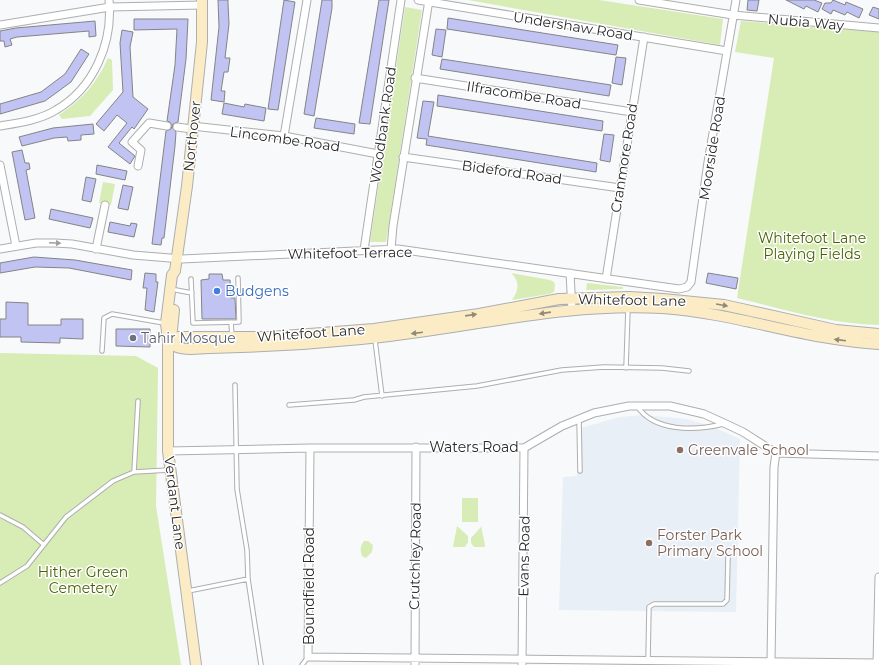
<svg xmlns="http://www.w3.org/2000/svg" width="879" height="665" font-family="Montserrat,sans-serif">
	<rect width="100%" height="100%" fill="#f8f9fa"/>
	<!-- built -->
	<path fill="#e8eff6" d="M643,415L687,419L713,427L740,439L736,612L559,610L563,477L577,476V429L620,417Z"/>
	<!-- green -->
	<path fill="#d8ecb5" d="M468,0H599L723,19L720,45Z
		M405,7L422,10L386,242H370Z
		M741,21L879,32V325C831,324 783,309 737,298L774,58L735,52Z
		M108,58L112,60L113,90L90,116L62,119L59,115C82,100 97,83 108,58Z
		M103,182L115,184L111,205L99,203Z
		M511,273L550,280L554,282L555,285L554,292L549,294L512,300C519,290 520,281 511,273Z
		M587,283L623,287V289L586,290Z
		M0,353L136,356L158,368L156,506L181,665H0Z
		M462,498H478V522H462Z
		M457,526L468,536V542L465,547H453Z
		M482,526C481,533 485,539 485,547H474L471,543V538Z
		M364,541H368L373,545L372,552L366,558L362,556C360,550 360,546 364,541Z"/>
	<!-- building -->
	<path fill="#c1c3f3" stroke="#848485" d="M218,0H228V3L229,24L225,58H230L228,72H224L221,91H225L224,102L211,100L219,27Z
		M284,0L295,2L278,110L268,109Z
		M322,0H332V8L314,116L304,114Z
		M379,0H389L370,124L359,123Z
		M748,0H759L757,11L747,10Z
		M786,0H814L822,3L818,12L806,6L804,9Z
		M833,0L845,5L846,2L863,9L859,18L847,12L845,15L833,10L831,14L822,9L825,3H831Z
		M873,7L879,9V19L869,15Z
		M448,18L618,45L616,55L447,29Z
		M134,19H188L186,59L178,122L173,124L172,127L176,132L175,146L164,238H162L161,245L152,244L166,131L171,129L172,126L170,122L167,121L175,65L177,29L134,30Z
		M95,21L96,36L89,37V31L17,37L10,39L12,45L5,47L4,41H0V31L16,28Z
		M436,29L446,30L442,57L432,55Z
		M122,30L133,32L130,47L133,97L148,109L134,129L132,127L119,143L135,156L130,164L108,147L127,123L117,115L104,131L96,124L123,92L120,43Z
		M81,49L89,54L71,82L45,101L0,114V104L41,92L65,74Z
		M616,57L626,58L622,85L612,83Z
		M442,59L611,85L609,96L440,69Z
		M438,95L603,121L602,131L437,106Z
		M423,101L434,102L428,136L597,163L596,172L426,145L427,139L417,138Z
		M224,103L244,107L245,104L266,108L264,121L222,114Z
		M316,118L355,124L354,134L314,128Z
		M93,124L94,134L81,135V140L68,141L67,137L54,138L22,146L19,137L53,128Z
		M604,134L614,135L610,162L600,160Z
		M22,150L25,163H29L30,169L26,170L35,218L25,220L12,152Z
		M97,165L127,171L125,180L96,174Z
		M86,177L96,179L91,202L82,200Z
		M123,185L133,187L128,210L118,208Z
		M51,209L93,218L90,228L49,219Z
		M110,222L130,226L131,223L137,224L134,237L108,232Z
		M34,257L75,260L132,270L131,280L69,268L35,267L0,273V263Z
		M145,273L156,274V282H158L154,312L145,310L147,288H143Z
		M708,273L738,278L736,289L706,283Z
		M209,274H222L223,280H230L231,298H235L236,319H202L201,280L209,279Z
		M6,302L28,303V325H61V319H83V339L60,338V343L21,342V337H0V319H6Z
		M116,329H150V347L116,346Z"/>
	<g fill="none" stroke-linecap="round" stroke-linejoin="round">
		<!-- lane casing -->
		<g stroke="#adaeaf" stroke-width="5.5">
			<path id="lane" d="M191,279L193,323L239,322L238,278
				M176,290L192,293
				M231,322L232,337
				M375,340L382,396
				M102,351L104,318L112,314L164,323
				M626,368L628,309
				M235,385L237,489L247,550L248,579L261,665
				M289,405L354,400L364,397L477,386L562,370L604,367L662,368L689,371
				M637,406C654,432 695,431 723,424
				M579,419L580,471
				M134,472L138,401
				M0,515L23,527L44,545
				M0,583L27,566L66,517L113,481L134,472L169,470
				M188,591L248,579
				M648,660L649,607L654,604H723L727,600L728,557
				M302,665L308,657"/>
		</g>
		<!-- street casing -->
		<g stroke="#adaeaf" stroke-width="9">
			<path id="street" d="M418,0L727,51
				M639,0L733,15L879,28
				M0,25L110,7L202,5
				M415,78L632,112
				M0,126C18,123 40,120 56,110C94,88 113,43 109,0
				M192,126L284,136L378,154
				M177,127L192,129
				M284,136L307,0
				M403,157L620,188
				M0,165L16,246
				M138,166L141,150L132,142L149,123L167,126
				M0,249L36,243H55L72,244L133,255L182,259L398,249L679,289L687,287L691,282L708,162L736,0
				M96,249L105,205
				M391,249L393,226L429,0
				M364,250L401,0
				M570,273L572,310
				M606,279L644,37
				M310,448L308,657L879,663
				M168,451L310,448H524L562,426L594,413L629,406H670L704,414L726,424L743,432L776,453L879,456
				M771,662L774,467L776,453
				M877,663L879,577
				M415,665L416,447
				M522,665L524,448"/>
		</g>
		<!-- secondary casing -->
		<g stroke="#adaeaf" stroke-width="12">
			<path id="secondary" d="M168,341C171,343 174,346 177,347C186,351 200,348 210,348C260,347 311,344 361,339C461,330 561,302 662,308C736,313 805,340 879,344
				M168,341L178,337H270L374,329L479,314L559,299L629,297L663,299L724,305L836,330L879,334
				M168,341L172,330L174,310
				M196,665L168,451V341L166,323L172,275L175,271L187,186L202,42V0"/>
		</g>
		<!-- lane -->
		<use href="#lane" stroke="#fff" stroke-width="3.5"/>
		<!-- street -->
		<use href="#street" stroke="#fff" stroke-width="7"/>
		<!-- secondary -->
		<use href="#secondary" stroke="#fbecc6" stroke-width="10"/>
	</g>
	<!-- one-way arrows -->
	<defs><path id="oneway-solid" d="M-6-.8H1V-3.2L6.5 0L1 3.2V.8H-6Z"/></defs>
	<use fill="#9f9f9f" href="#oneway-solid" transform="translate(55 243) rotate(2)"/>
	<g fill="#928a78">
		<use href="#oneway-solid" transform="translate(722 305) rotate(10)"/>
		<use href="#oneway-solid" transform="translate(545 313) rotate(172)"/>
		<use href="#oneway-solid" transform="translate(471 315) rotate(-8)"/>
		<use href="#oneway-solid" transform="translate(417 333) rotate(173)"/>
		<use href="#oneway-solid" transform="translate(840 340) rotate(-173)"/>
	</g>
	<!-- markers -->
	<circle fill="#3f7fe0" stroke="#fff" stroke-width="1.5" cx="217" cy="291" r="4"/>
	<circle fill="#6b7280" stroke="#fff" stroke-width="1.5" cx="133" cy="338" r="4"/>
	<g fill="#8d6e63" stroke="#fff" stroke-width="1.5">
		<circle cx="680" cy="450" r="4"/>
		<circle cx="649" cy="543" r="4"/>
	</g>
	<g text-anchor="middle" stroke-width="3" stroke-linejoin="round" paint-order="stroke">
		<!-- street labels -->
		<g font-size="14" fill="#29292a" stroke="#fff">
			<text transform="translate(806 22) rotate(5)" y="5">Nubia Way</text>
			<text transform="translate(573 26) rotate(9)" y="5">Undershaw Road</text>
			<text transform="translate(524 95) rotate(9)" y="5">Ilfracombe Road</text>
			<text transform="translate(383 125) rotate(-82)" y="5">Woodbank Road</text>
			<text transform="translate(192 136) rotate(-84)" y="5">Northover</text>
			<text transform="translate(285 139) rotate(8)" y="5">Lincombe Road</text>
			<text transform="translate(712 148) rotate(-81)" y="5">Moorside Road</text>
			<text transform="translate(624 158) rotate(-81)" y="5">Cranmore Road</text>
			<text transform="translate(512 172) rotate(8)" y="5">Bideford Road</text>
			<text transform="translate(350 253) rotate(-1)" y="5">Whitefoot Terrace</text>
			<text transform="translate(632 300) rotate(1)" y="5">Whitefoot Lane</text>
			<text transform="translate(311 333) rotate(-4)" y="5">Whitefoot Lane</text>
			<text x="474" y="452">Waters Road</text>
			<text transform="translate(175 503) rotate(83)" y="5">Verdant Lane</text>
			<text transform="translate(415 556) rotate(-89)" y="5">Crutchley Road</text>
			<text transform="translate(524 556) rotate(-89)" y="5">Evans Road</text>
			<text transform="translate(309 586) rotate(-90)" y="5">Boundfield Road</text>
		</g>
		<!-- park labels -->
		<g font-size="14" fill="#4a6000" stroke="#fff">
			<text x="812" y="243">Whitefoot Lane<tspan x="812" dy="16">Playing Fields</tspan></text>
			<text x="83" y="577">Hither Green<tspan x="83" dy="16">Cemetery</tspan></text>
		</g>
		<!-- shop labels -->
		<g font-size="14" fill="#366cbe" stroke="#fff" text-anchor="start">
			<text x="225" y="296">Budgens</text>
		</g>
		<!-- worship labels -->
		<g font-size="14" fill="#5b616d" stroke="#fff" text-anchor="start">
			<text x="141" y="343">Tahir Mosque</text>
		</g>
		<!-- education labels -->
		<g font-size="14" fill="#785e54" stroke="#fff" text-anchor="start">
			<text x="688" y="455">Greenvale School</text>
			<text x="657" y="540">Forster Park<tspan x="657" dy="16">Primary School</tspan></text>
		</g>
	</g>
</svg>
